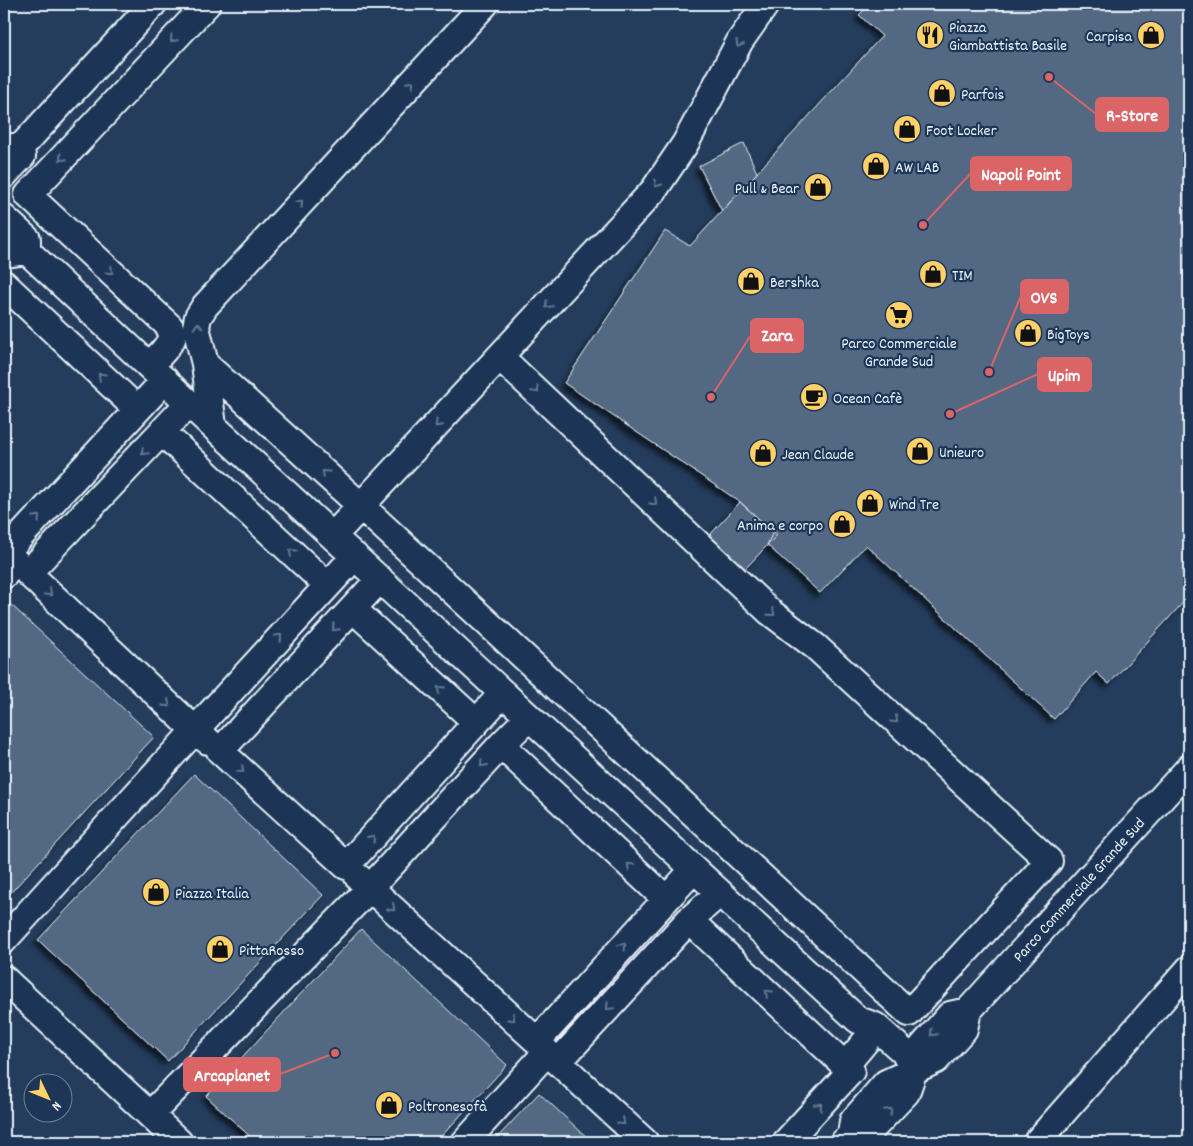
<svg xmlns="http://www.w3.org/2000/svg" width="1193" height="1146" font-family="Dekko,sans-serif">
	<defs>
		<filter id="shadow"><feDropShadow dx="-4.5" dy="4.5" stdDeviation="2.5" flood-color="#0009"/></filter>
	</defs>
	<rect width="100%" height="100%" fill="#253d5d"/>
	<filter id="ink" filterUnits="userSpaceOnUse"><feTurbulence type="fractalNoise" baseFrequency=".02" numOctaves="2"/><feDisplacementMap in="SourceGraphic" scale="10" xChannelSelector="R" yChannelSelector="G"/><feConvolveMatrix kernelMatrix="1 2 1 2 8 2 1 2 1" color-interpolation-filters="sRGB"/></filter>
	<g filter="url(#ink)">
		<!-- building -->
		<path fill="#536782" stroke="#e8f1f8" filter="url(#shadow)" d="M870,4H1189V566L1182,573L1189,581V596L1109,684L1096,672L1054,719L866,545L820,593L767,545L773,532L740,502L564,383L665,231L690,246L882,36L859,15Z
			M744,143L757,173L722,211L699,166Z
			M740,502L777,535L745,569L709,536Z
			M8,602L154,737L4,900V607Z
			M194,774L323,895L168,1061L38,940Z
			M361,929L507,1065L436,1142H256L206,1096Z
			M539,1093L592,1142H493Z"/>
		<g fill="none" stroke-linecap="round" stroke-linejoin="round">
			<!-- minor casing -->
			<g stroke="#e8f1f8" stroke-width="30">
				<path id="minor" d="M4,150L6,147H21L153,4
					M4,175L22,156L21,147
					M4,218L27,239V251
					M4,244L13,253L27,251
					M27,251L213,426L858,1020L875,1026L904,1052L914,1071
					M4,284L137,409
					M205,364L361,506L909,1013L1049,861L816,647L770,612L500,357
					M150,366L165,349L172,339L170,327L28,195L207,4
					M189,403L28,573L195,730L355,556
					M213,426L205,364L196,327L198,317L205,306L485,4
					M163,433L327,585
					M333,536L654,190L685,144L740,41L766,4
					M4,552L5,553L165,380
					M4,575L16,562
					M380,579L220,751L346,866L503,693
					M353,609L476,722
					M529,717L501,745L370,888L537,1041L694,869
					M501,745L666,899
					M689,920L851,1071L786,1142
					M4,940L195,730L208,741
					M4,979L179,1142
					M845,1066L865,1042
					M150,1115L370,888L358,877
					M851,1135L868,1133L906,1093L922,1047L950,1015L968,1011
					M465,1142L547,1052
					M645,1142L558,1062L689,920L720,893
					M844,1142L851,1135L853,1121L886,1083L936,1060L964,1029L968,1011L1189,768
					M1037,1142L1189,969"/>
			</g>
			<!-- minor -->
			<use href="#minor" stroke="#1d3557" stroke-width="26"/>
		</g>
		<!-- one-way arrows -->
		<defs><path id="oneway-chevron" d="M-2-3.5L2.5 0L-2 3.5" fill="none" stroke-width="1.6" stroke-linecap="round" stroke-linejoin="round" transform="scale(1.25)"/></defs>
		<g stroke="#64778f">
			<use href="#oneway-chevron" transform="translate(173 39) rotate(133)"/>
			<use href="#oneway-chevron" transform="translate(739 44) rotate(120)"/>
			<use href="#oneway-chevron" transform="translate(411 84) rotate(-47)"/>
			<use href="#oneway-chevron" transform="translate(62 158) rotate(133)"/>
			<use href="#oneway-chevron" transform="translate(657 184) rotate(125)"/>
			<use href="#oneway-chevron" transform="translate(300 203) rotate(-47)"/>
			<use href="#oneway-chevron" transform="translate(110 271) rotate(43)"/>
			<use href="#oneway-chevron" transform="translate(548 305) rotate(133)"/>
			<use href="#oneway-chevron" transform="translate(198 326) rotate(-91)"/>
			<use href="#oneway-chevron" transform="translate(101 376) rotate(-137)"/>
			<use href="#oneway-chevron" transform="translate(536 390) rotate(45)"/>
			<use href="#oneway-chevron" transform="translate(438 424) rotate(133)"/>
			<use href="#oneway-chevron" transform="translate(144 452) rotate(134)"/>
			<use href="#oneway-chevron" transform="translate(325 473) rotate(-138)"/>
			<use href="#oneway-chevron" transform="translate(654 502) rotate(44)"/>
			<use href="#oneway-chevron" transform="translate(37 518) rotate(-47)"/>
			<use href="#oneway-chevron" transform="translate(292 552) rotate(-137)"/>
			<use href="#oneway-chevron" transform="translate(49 593) rotate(43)"/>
			<use href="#oneway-chevron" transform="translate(772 613) rotate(40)"/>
			<use href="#oneway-chevron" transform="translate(335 628) rotate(133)"/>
			<use href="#oneway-chevron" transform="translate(279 637) rotate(-47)"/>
			<use href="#oneway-chevron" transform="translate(440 689) rotate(-137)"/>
			<use href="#oneway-chevron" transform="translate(167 704) rotate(43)"/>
			<use href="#oneway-chevron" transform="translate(895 720) rotate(43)"/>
			<use href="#oneway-chevron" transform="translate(483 764) rotate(132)"/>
			<use href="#oneway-chevron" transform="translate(241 770) rotate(42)"/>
			<use href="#oneway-chevron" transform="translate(372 838) rotate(-48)"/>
			<use href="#oneway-chevron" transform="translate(630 866) rotate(-137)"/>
			<use href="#oneway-chevron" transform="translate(392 908) rotate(43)"/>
			<use href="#oneway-chevron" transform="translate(623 946) rotate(-48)"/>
			<use href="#oneway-chevron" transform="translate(768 993) rotate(-137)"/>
			<use href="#oneway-chevron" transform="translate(609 1007) rotate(133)"/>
			<use href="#oneway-chevron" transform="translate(512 1018) rotate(43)"/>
			<use href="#oneway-chevron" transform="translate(933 1033) rotate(134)"/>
			<use href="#oneway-chevron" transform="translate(819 1106) rotate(-47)"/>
			<use href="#oneway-chevron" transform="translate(889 1111) rotate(-47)"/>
			<use href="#oneway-chevron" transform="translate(622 1122) rotate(43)"/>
		</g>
	</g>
	<!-- icons -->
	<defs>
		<g id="restaurant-disc" transform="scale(1.4375)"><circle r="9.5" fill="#ffd166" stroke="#1d3557"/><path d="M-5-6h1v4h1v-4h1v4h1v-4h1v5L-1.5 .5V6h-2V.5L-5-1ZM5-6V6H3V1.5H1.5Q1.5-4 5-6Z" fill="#111"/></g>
		<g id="shop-disc" transform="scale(1.4375)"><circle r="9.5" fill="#ffd166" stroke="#1d3557"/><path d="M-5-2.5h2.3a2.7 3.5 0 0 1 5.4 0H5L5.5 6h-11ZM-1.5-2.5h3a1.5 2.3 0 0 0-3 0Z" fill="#111"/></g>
		<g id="supermarket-disc" transform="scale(1.4375)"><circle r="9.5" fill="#ffd166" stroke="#1d3557"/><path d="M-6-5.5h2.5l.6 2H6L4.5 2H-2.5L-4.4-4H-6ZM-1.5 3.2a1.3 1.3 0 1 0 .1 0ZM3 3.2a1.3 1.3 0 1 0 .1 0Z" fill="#111"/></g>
		<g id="cafe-disc" transform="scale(1.4375)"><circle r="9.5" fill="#ffd166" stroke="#1d3557"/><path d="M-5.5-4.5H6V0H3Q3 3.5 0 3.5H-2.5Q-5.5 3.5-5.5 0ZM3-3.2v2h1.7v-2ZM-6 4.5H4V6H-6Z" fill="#111"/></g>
	</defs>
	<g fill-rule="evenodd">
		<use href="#restaurant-disc" x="930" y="35"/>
		<use href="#shop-disc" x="1151" y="35"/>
		<use href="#shop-disc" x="942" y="93"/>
		<use href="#shop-disc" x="907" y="129"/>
		<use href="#shop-disc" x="876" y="166"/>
		<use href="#shop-disc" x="818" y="187"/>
		<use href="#shop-disc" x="933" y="274"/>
		<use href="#shop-disc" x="751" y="281"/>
		<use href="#supermarket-disc" x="899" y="315"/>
		<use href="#shop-disc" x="1028" y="333"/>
		<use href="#cafe-disc" x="814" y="397"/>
		<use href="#shop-disc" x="920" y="451"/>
		<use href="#shop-disc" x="763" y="453"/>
		<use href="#shop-disc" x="870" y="503"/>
		<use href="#shop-disc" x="842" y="524"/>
		<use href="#shop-disc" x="156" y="892"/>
		<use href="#shop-disc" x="220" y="949"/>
		<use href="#shop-disc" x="389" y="1105"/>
	</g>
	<g text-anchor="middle" stroke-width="4.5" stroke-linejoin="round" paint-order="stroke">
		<!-- poi labels -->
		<g font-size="16" fill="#e8f1f8" stroke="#1d3557" text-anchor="start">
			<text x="949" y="32">Piazza<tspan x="949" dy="18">Giambattista Basile</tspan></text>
			<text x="1132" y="41" text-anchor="end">Carpisa</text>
			<text x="961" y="99">Parfois</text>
			<text x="926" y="135">Foot Locker</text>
			<text x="895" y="172">AW LAB</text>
			<text x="799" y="193" text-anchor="end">Pull &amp; Bear</text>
			<text x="952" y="280">TIM</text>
			<text x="770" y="287">Bershka</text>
			<text x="1047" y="339">BigToys</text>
			<text x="899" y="348" text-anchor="middle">Parco Commerciale<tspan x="899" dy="18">Grande Sud</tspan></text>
			<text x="833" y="403">Ocean Cafè</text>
			<text x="939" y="457">Unieuro</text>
			<text x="782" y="459">Jean Claude</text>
			<text x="889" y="509">Wind Tre</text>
			<text x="823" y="530" text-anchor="end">Anima e corpo</text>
			<text x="175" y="898">Piazza Italia</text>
			<text x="239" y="955">PittaRosso</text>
			<text x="408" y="1111">Poltronesofà</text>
		</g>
		<!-- street labels -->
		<g font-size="16" fill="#e8f1f8" stroke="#1d3557">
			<text transform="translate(1078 889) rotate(-48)" y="6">Parco Commerciale Grande Sud</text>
		</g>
	</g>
	<!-- callouts -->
	<path fill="none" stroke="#db6466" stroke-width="2" d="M1049 77L1096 114M923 225L971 173M989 372L1021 296M711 397L751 335M950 414L1038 374M335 1053L280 1074"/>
	<g fill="#db6466" stroke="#1d3557" stroke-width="2">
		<circle cx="1049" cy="77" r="5"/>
		<circle cx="923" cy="225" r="5"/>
		<circle cx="989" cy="372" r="5"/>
		<circle cx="711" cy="397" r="5"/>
		<circle cx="950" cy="414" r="5"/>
		<circle cx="335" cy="1053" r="5"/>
	</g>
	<g fill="#db6466" stroke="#db6466" stroke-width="2">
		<rect x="1096" y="98" width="72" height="33" rx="5"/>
		<rect x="971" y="157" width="100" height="33" rx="5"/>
		<rect x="1021" y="280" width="47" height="33" rx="5"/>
		<rect x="751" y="319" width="52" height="33" rx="5"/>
		<rect x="1038" y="358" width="53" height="33" rx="5"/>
		<rect x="184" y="1058" width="96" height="33" rx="5"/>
	</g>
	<g font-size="18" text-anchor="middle" font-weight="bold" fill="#fff">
		<text x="1132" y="121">R-Store</text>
		<text x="1021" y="180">Napoli Point</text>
		<text x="1044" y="303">OVS</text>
		<text x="777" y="341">Zara</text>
		<text x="1064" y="381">Upim</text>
		<text x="232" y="1081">Arcaplanet</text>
	</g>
	<!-- margin -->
	<rect width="1193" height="1146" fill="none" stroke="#1d3557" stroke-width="20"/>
	<rect x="10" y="10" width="1173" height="1126" fill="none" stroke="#e8f1f8" stroke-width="2" filter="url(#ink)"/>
	<!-- north arrow -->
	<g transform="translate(48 1098) rotate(133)"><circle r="24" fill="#1d3557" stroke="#6e8097"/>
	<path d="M0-4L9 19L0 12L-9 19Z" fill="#ffd166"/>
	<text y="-8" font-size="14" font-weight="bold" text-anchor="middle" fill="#e8f1f8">N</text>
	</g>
</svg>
